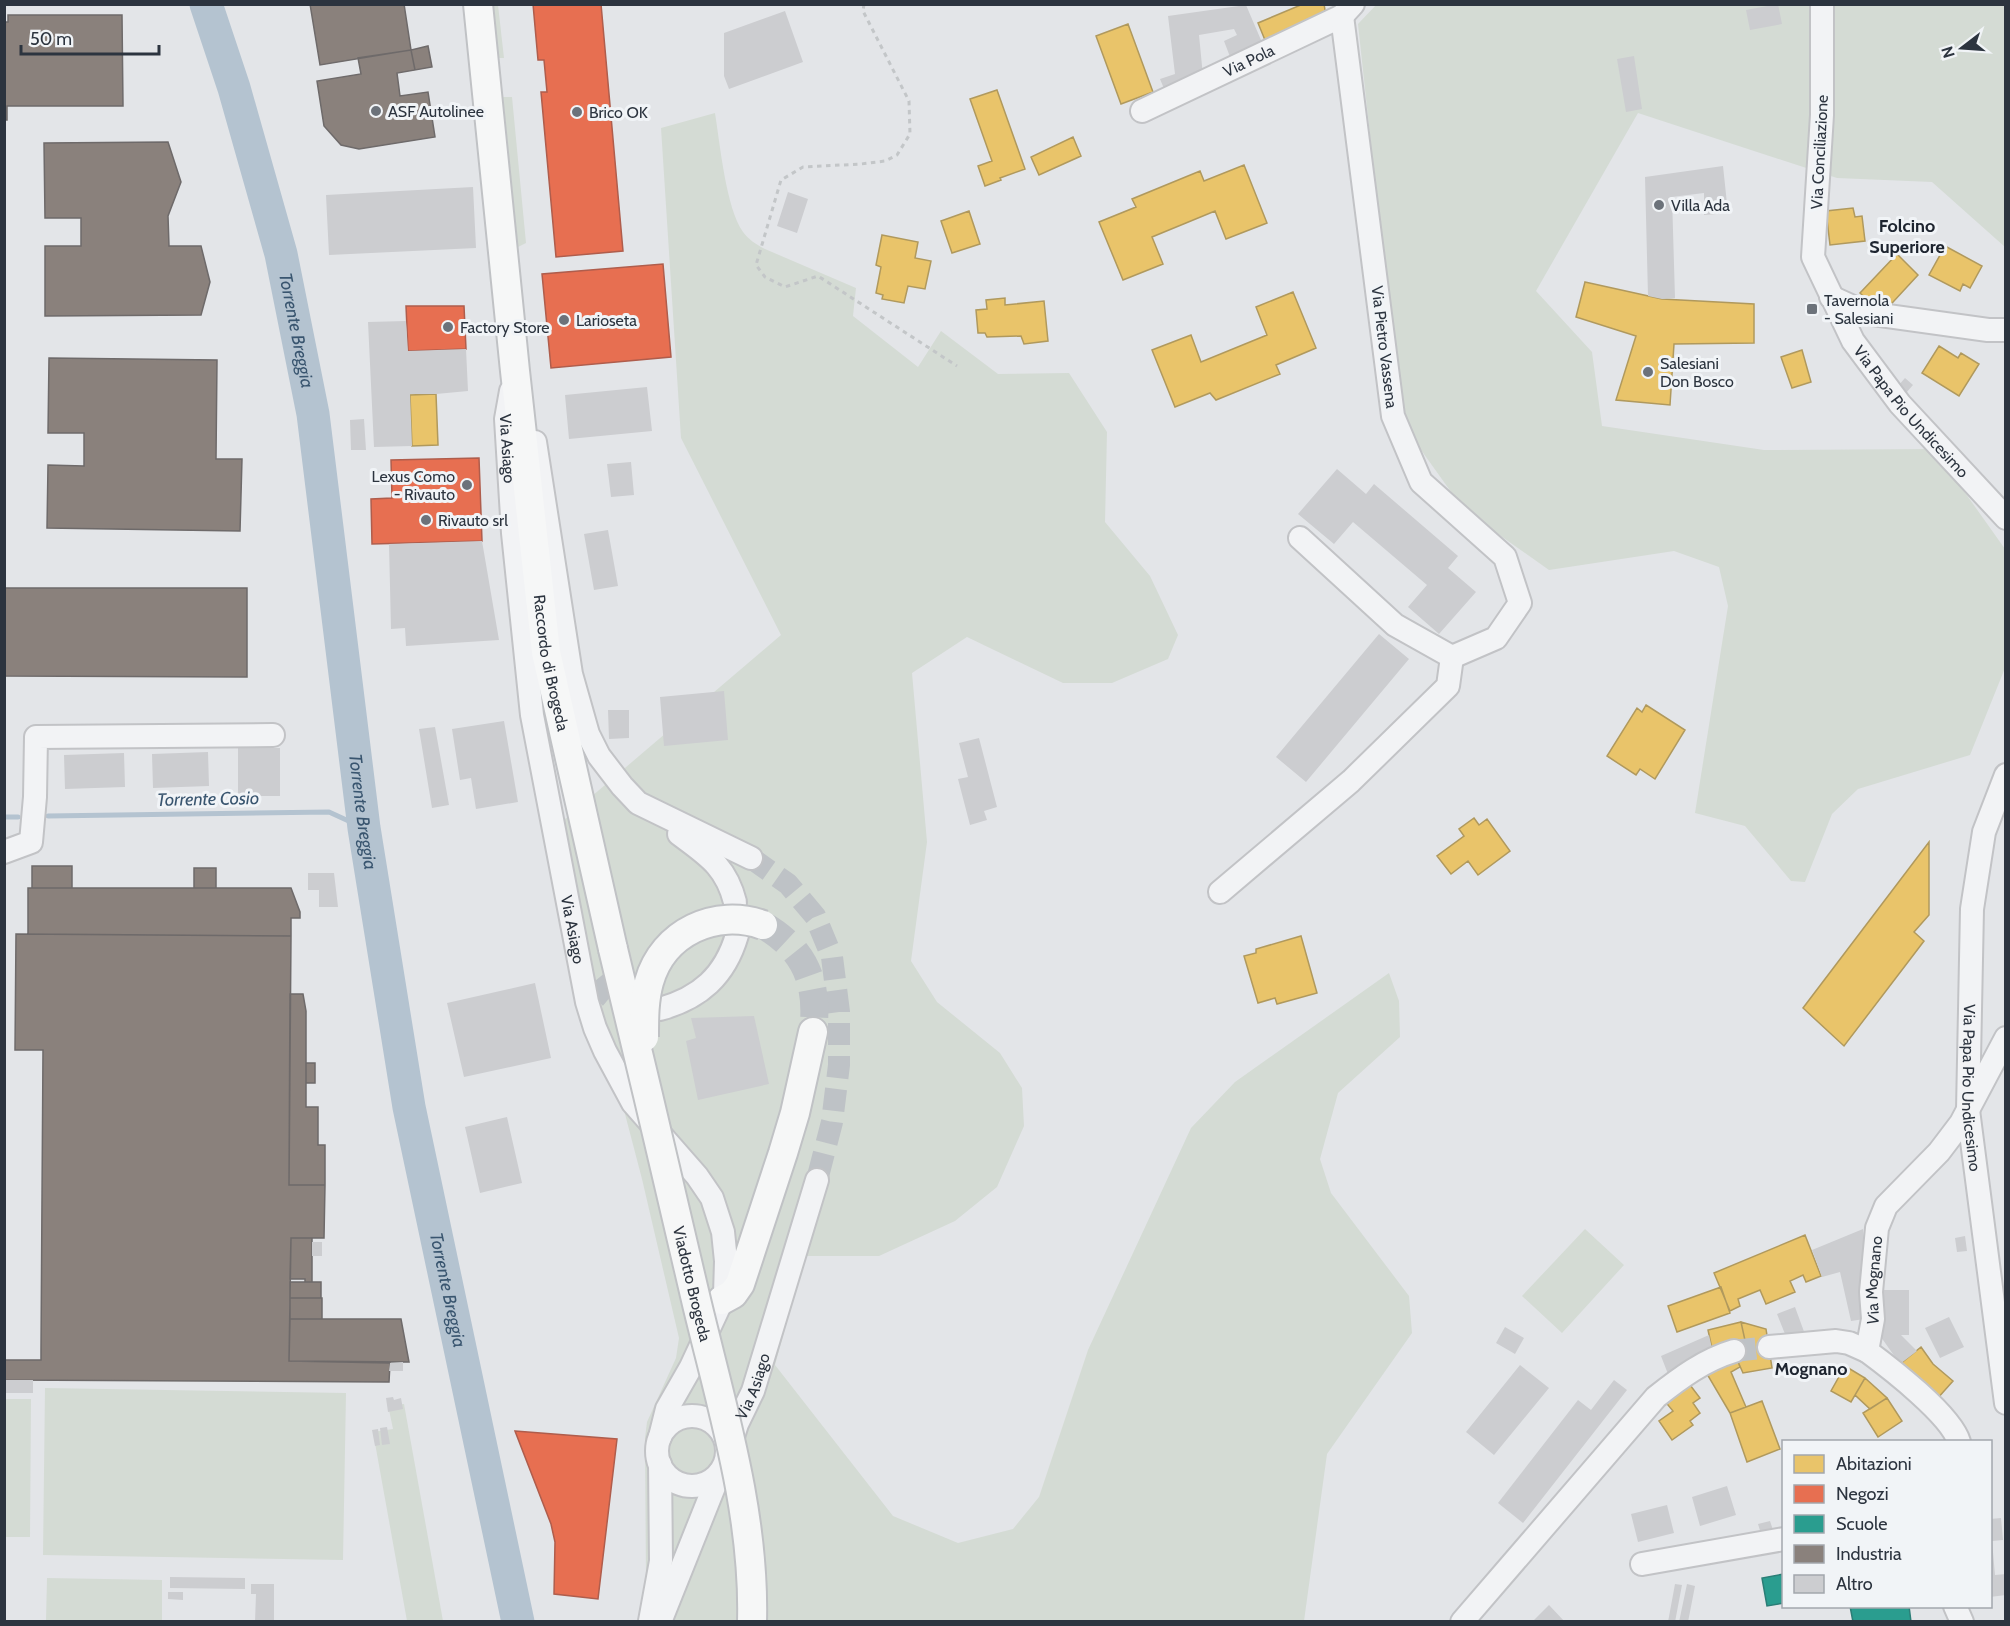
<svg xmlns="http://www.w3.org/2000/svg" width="2010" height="1626" font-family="Cabin,sans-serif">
	<rect width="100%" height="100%" fill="#e3e5e8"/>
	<!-- green -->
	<path fill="#d4dbd4" d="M1377,4L2005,5V247L1932,182L1837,178L1638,113L1536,291L1592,352L1602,426L1764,450L1934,449L2005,549V668L1970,755L1858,789L1832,814L1805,882L1791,881L1745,826L1695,813L1728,606L1719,567L1674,551L1549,570L1464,510L1401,422L1358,24Z
		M492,5H498L504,58H497Z
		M503,97H512L526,243L518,247Z
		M715,113C720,144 726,208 743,232C749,240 757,245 765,249L856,288L853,316L918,367L941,331L998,374L1069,373L1107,432L1105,522L1150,576L1178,635L1168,659L1112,683H1063L967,637L912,673L927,842L911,961L937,1002L1000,1053L1022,1088L1024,1126L997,1187L955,1221L879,1256H805L775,1365L893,1516L958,1543L1013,1529L1039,1497L1088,1350L1191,1128L1235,1082L1389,973L1399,1001L1400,1037L1338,1093L1320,1159L1331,1193L1409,1296L1412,1333L1327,1454L1304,1621H641L646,1582L645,1438L647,1422L676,1358L679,1338L642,1179L551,831L781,635L681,438L661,128Z
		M1585,1229L1624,1265L1562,1333L1522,1296Z
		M45,1388L346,1393L343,1560L43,1555Z
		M5,1399H31L30,1537H5Z
		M404,1404L443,1621H407L373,1432L393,1429L388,1405Z
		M47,1578L162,1580V1621H46Z"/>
	<!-- homes -->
	<path fill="#e9c46a" stroke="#b0995d" stroke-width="1.5" d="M1303,4H1324L1326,16L1267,45L1258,23Z
		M1128,24L1153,92L1121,104L1096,36Z
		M997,90L1025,169L1000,178L1001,180L985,186L978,166L992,161L970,99Z
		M1073,137L1081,156L1039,175L1031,157Z
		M1244,165L1267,223L1226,239L1215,211L1152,237L1163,264L1123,280L1099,222L1136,207L1132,199L1200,171L1204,181Z
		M1853,208L1855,217L1862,216L1865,241L1830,245L1826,211Z
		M969,211L980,244L952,253L941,221Z
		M882,235L918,242L915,258L931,261L925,289L908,286L904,303L882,299L883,295L876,293L881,267L876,265Z
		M1945,246L1982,266L1970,288L1963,284L1960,291L1929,275Z
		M1897,254L1918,275L1882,314L1860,293Z
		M1585,282L1662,299L1754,304V343L1674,344L1670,405L1616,400L1636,336L1576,317Z
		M1293,292L1316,348L1276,365L1280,374L1216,400L1210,393L1175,407L1152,350L1191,335L1201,362L1267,335L1256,307Z
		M1005,298V305L1044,301L1048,341L1024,344L1021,336L987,337L985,333H978L976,310L987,309L986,300Z
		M1939,346L1958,358L1961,353L1979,364L1959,396L1922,373Z
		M1802,350L1811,382L1792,388L1781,357Z
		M436,394L438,445L412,446L410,395Z
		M1646,705L1685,730L1655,779L1640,769L1636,775L1607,756L1637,708L1642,712Z
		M1474,818L1479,825L1487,819L1510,851L1478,875L1468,861L1451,874L1437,856L1464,836L1459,829Z
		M1929,842V915L1914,932L1924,941L1844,1046L1803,1008Z
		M1301,936L1317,993L1277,1004L1275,998L1258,1003L1244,956L1256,953V949Z
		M1805,1235L1821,1276L1806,1282L1803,1275L1790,1281L1795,1292L1766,1304L1760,1290L1738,1299L1740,1306L1730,1311L1714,1273Z
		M1721,1287L1730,1313L1677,1332L1668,1306Z
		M1741,1322L1746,1345L1713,1353L1708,1330Z
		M1741,1322L1766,1329L1772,1368L1743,1373L1732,1348L1746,1345Z
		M1921,1347L1933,1364L1953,1381L1937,1399L1900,1364Z
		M1735,1353L1740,1367L1731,1372L1746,1407L1730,1413L1707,1374Z
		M1845,1366L1865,1378L1851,1402L1831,1391Z
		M1865,1378L1887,1398L1870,1409L1855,1395Z
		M1687,1381L1700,1398L1693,1403L1700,1413L1690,1421L1693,1425L1672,1440L1659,1421L1673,1411L1663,1399Z
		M1887,1398L1902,1421L1878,1437L1863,1413Z
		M1762,1401L1780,1449L1747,1462L1730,1413Z"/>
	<!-- shops -->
	<path fill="#e76f51" stroke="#af5d4c" stroke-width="1.5" d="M533,4H601L623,251L556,257L541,92H547L544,60H538Z
		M663,264L671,357L551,368L542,274Z
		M406,306H464L466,349L408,351Z
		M479,458L482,541L372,544L371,499L392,498L391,460Z
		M515,1431L617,1439L598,1599L554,1594L555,1542L551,1524Z"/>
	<!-- schools -->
	<path fill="#2a9d8f" stroke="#2b7e77" stroke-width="1.5" d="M1784,1574V1603L1767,1606L1762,1578Z
		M1850,1606H1909L1911,1622H1853Z"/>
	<!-- industry -->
	<path fill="#8a817c" stroke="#6e6a6a" stroke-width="1.5" d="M310,4H404L411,50L320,65Z
		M8,15H122L123,106H7V120H4V22H8Z
		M428,46L432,67L415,70L411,50Z
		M411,50L415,70L397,73L400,96L428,92L435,137L359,149L341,145L324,126L317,81L361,74L358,58Z
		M168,142L181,182L168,216L169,246H201L210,282L201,315L45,316V246H81V218H45L44,143Z
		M49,358L217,360L216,459H242L240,531L47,528L48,465L84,466V433H48Z
		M4,588H247V677L4,676Z
		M32,866H72V888H32Z
		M194,868H216V888H194Z
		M28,888H291L300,912V918H291V936L28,934Z
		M16,934L291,936L289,1185H325L324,1238H291L289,1361L390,1363L389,1382L4,1380V1360H41V1349L43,1050H15Z
		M290,994H303L306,1011V1107H318V1145H325V1185H289Z
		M306,1063H315V1083H306Z
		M291,1238H312V1282H305V1279H290Z
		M290,1282H321V1298H290Z
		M290,1298H322V1319H290Z
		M290,1319H401L409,1362L289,1361Z"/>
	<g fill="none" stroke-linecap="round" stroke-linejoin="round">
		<!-- stream -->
		<path stroke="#b4c3d0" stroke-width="5" d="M48,816L329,812L364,828
			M4,817H18"/>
		<!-- river -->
		<path stroke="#b4c3d0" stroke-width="33" id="s1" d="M206,4L234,88L281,254L313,414L364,828L409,1107L518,1622"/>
	</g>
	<!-- building -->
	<path fill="#cccdd0" d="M1778,4L1782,24L1750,30L1746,10Z
		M1246,5L1264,47L1232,62L1224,41L1237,35L1234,29L1199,35L1203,76L1165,91L1160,79L1175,74L1168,16Z
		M785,11L803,62L729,89L724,76V33Z
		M1634,56L1642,109L1626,112L1617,59Z
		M1723,166L1728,213L1704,215V193L1672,197L1675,298L1662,299L1648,296L1645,177Z
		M473,187L476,248L329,255L326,195Z
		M788,192L808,199L797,233L777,226Z
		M406,321L408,351L466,349L468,391L436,394H410L412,446L374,447L368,322Z
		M1905,378L1913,385L1906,393L1898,386Z
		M647,387L652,431L569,439L565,395Z
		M364,419L366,450H351L350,420Z
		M631,462L634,495L611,497L607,464Z
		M1337,469L1366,494L1374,484L1458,556L1448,568L1476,592L1439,634L1408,607L1427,585L1353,522L1334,544L1298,514Z
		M608,530L618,586L594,590L584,534Z
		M482,541L499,640L406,646L405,628L391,629L389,544Z
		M1379,634L1409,659L1306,782L1276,757Z
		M724,691L728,740L664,746L660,697Z
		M608,710H629V738L609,739Z
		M504,721L518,802L476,809L471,778L460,780L452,729Z
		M435,727L449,805L432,808L419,729Z
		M979,738L997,807L984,811L987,820L970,825L958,779L968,777L959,743Z
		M238,748H280V796H238Z
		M208,752L209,786L153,788L152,754Z
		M124,753L125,787L65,789L64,755Z
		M308,873H334L338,907H319V890H308Z
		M535,983L551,1058L464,1077L447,1003Z
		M754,1016L769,1084L698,1100L686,1041L696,1038L691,1018Z
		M507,1117L522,1183L480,1193L465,1127Z
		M1863,1229L1871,1318L1851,1321L1840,1272L1822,1277L1812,1250Z
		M1965,1236L1967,1251L1957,1252L1955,1238Z
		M312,1242H322V1256H312Z
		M1875,1290H1909V1335H1901L1917,1351L1900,1364L1876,1330Z
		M1795,1307L1806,1337L1789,1344L1777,1314Z
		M1949,1317L1964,1347L1940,1358L1925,1328Z
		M1505,1327L1524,1338L1515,1354L1496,1343Z
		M1709,1335L1713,1353L1668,1374L1661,1356Z
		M403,1362V1371H389L390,1363Z
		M1520,1365L1549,1388L1494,1455L1466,1432Z
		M4,1380H33V1393H4Z
		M1614,1380L1627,1390L1523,1523L1498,1503L1578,1400L1591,1410Z
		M393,1397L394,1400L401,1398L403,1409L388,1412L386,1398Z
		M387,1427L390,1444L382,1445L380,1428Z
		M378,1429L380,1445L375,1446L372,1430Z
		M1727,1486L1736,1515L1700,1526L1692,1497Z
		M1667,1505L1674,1533L1638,1542L1631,1514Z
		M2001,1518L2003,1540L1992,1541L1995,1575L2006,1574V1595L1990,1597V1519Z
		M1770,1521L1774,1533L1762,1537L1758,1524Z
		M170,1577L245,1578V1589L170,1588Z
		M251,1584H274V1622H255L256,1594H251Z
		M1675,1584L1682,1585L1675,1622H1668Z
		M1687,1584L1695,1586L1688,1622H1679Z
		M168,1592H183V1600L168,1599Z
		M1549,1605L1565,1622H1532Z"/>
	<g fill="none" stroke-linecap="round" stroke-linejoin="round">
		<!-- minor-tunnel -->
		<path stroke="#bec2c6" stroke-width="22" stroke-dasharray="22 11" stroke-linecap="butt" d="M751,858L788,884L815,916L832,957L839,1012V1065L832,1122L817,1180
			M595,981C608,997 616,1005 637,1009
			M1734,1351L1769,1347"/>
		<!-- major-tunnel -->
		<path stroke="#bec2c6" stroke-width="28" stroke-dasharray="28 14" stroke-linecap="butt" d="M763,925C806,950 819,984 813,1032"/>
		<!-- minor casing -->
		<g stroke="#c2c3c6" stroke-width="26">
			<g id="minor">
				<path id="s2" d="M1822,4V115L1813,257L1853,341L1900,404L2006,518"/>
				<path id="s3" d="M1142,111L1342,16L1353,4"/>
				<path d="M1831,297L1866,313L1988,330H2006"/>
				<path id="s4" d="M511,391L506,419L513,533L532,715L587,1002L595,1028L605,1051L633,1103L697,1176L712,1198L723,1232L726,1261L725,1294L691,1367L667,1409L660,1437"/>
				<path d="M535,442L571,674L588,734L599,756L622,786L638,803L751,858"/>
				<path d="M1300,538L1395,625L1452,657L1496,638L1520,603L1505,557L1421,482L1393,416L1342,16"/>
				<path id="s5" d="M2006,775L1984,832L1972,909L1968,1110L2006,1403"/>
				<path d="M679,834C707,855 726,866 735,902"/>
				<path d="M4,852L31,842L35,797L36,737L273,735"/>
				<path d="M1220,892L1351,781L1448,686L1452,657"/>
				<path d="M660,1009C700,998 725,976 737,935"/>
				<path d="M1769,1347L1836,1341L1849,1343L1867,1351"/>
				<circle cx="692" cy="1451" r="35"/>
				<path id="s6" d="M1959,1442C1951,1415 1890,1368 1867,1351L1873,1319L1871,1292L1877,1228L1886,1206L1939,1152L1961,1123L2006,1038"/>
				<path id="s7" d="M730,1446L737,1424L753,1391L817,1180"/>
				<path d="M1642,1564L1784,1539"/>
				<path d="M1955,1606L1962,1622"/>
				<path d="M650,1621L661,1561L660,1464"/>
				<path d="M660,1622L720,1472"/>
				<path d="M1462,1622L1656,1397C1680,1378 1704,1360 1734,1351"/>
			</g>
		</g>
		<!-- major casing -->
		<g stroke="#c0c2c5" stroke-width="32">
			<g id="major">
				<path id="s8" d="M478,4L515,371L546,652L613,949"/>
				<path d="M722,1300L733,1294L740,1284L783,1153L795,1113L813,1032"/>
			</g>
		</g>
		<!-- path -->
		<path stroke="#c3c6c8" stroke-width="3" stroke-dasharray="4.5 4.5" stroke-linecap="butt" d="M864,4L863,11L909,101L910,134L897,155L885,161L861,164L803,167L781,180L756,265L765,277L785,287L818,276L957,366"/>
		<!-- minor -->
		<use href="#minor" stroke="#f2f3f5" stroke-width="22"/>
		<!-- major -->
		<use href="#major" stroke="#f6f7f7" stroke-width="28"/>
		<!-- major-bridge casing -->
		<g stroke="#c0c2c5" stroke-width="32" stroke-linecap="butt">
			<g id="major-bridge">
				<path id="s9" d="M613,949C642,1067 669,1186 697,1304C722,1408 755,1514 752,1622"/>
				<path d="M644,1037C644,1018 644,1000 649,982C663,932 716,908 763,925"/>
			</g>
		</g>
		<!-- major-bridge -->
		<use href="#major-bridge" stroke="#f6f7f7" stroke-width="28"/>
	</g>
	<!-- markers -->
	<g fill="#6c727a" stroke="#f1f4f7" stroke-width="2">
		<circle cx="376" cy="111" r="6"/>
		<circle cx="577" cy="112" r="6"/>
		<circle cx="1659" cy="205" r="6"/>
		<rect x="1806" y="303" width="12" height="12" rx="3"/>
		<circle cx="564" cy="320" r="6"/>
		<circle cx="448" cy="327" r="6"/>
		<circle cx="1648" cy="372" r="6"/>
		<circle cx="467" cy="485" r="6"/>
		<circle cx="426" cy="520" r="6"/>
	</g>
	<g text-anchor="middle" stroke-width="6" stroke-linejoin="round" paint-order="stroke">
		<!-- street labels -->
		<g font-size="16" fill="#2c343f" stroke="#f1f4f7">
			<text dy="6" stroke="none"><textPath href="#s3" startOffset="118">Via Pola</textPath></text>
			<text transform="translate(1819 152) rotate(-87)" y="6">Via Conciliazione</text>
			<text transform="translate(1385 347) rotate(83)" y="6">Via Pietro Vassena</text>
			<text dy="6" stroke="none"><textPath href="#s2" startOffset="438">Via Papa Pio Undicesimo</textPath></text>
			<text dy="6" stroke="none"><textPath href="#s4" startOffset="58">Via Asiago</textPath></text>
			<text dy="6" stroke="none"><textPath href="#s8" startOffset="663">Raccordo di Brogeda</textPath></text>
			<text dy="6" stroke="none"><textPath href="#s4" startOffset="544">Via Asiago</textPath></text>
			<text dy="6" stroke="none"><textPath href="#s5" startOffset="318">Via Papa Pio Undicesimo</textPath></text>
			<text dy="6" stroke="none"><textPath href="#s6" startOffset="202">Via Mognano</textPath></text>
			<text dy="6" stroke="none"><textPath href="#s9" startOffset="344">Viadotto Brogeda</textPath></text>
			<text dy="6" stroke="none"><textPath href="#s7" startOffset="64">Via Asiago</textPath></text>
		</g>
		<!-- poi labels -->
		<g font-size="16" fill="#2c343f" stroke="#f1f4f7" text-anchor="start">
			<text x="388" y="117">ASF Autolinee</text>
			<text x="589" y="118">Brico OK</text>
			<text x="1671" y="211">Villa Ada</text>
			<text x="1824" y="306">Tavernola<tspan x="1824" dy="18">- Salesiani</tspan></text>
			<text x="576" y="326">Larioseta</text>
			<text x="460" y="333">Factory Store</text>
			<text x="1660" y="369">Salesiani<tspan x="1660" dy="18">Don Bosco</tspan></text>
			<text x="455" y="482" text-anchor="end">Lexus Como<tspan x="455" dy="18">- Rivauto</tspan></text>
			<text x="438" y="526">Rivauto srl</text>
		</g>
		<!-- neighbourhood labels -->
		<g font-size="18" font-weight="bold" fill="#1e2530" stroke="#f1f4f7">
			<text x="1907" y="232">Folcino<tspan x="1907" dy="21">Superiore</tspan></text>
			<text x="1811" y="1375">Mognano</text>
		</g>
		<!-- water labels -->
		<g font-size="18" font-style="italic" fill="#39556f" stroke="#f1f4f7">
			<text dy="6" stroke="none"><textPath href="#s1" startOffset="339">Torrente Breggia</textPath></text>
			<text transform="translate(208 799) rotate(-1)" y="6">Torrente Cosio</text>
			<text dy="6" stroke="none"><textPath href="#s1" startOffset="825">Torrente Breggia</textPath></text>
			<text dy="6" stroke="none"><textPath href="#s1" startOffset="1311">Torrente Breggia</textPath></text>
		</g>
	</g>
	<!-- border -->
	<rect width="2010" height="1626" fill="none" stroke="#2c343f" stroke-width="12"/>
	<!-- legend -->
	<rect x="1782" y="1440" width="210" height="168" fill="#f1f4f7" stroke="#a2a7ad" stroke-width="1.5"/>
	<rect x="1794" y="1455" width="30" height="18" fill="#e9c46a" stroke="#a2a7ad" stroke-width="1.5"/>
	<text x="1836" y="1470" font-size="18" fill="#2c343f">Abitazioni</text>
	<rect x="1794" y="1485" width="30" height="18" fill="#e76f51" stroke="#a2a7ad" stroke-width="1.5"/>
	<text x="1836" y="1500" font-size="18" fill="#2c343f">Negozi</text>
	<rect x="1794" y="1515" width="30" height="18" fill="#2a9d8f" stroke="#a2a7ad" stroke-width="1.5"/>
	<text x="1836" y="1530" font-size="18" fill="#2c343f">Scuole</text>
	<rect x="1794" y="1545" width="30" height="18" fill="#8a817c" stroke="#a2a7ad" stroke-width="1.5"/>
	<text x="1836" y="1560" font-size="18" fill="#2c343f">Industria</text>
	<rect x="1794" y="1575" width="30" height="18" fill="#cccdd0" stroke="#a2a7ad" stroke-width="1.5"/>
	<text x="1836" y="1590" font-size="18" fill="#2c343f">Altro</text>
	<!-- north arrow -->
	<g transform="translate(1962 48) rotate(253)" stroke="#f1f4f7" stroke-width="4.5" paint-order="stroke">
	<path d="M0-4.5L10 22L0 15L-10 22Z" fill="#2c343f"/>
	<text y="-9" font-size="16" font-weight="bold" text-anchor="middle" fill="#2c343f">N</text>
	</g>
	<!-- scale -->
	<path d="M21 45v9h138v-9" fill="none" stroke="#2c343f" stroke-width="3"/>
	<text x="30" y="45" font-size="18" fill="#2c343f" stroke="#f1f4f7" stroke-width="4.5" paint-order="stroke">50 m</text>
</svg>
